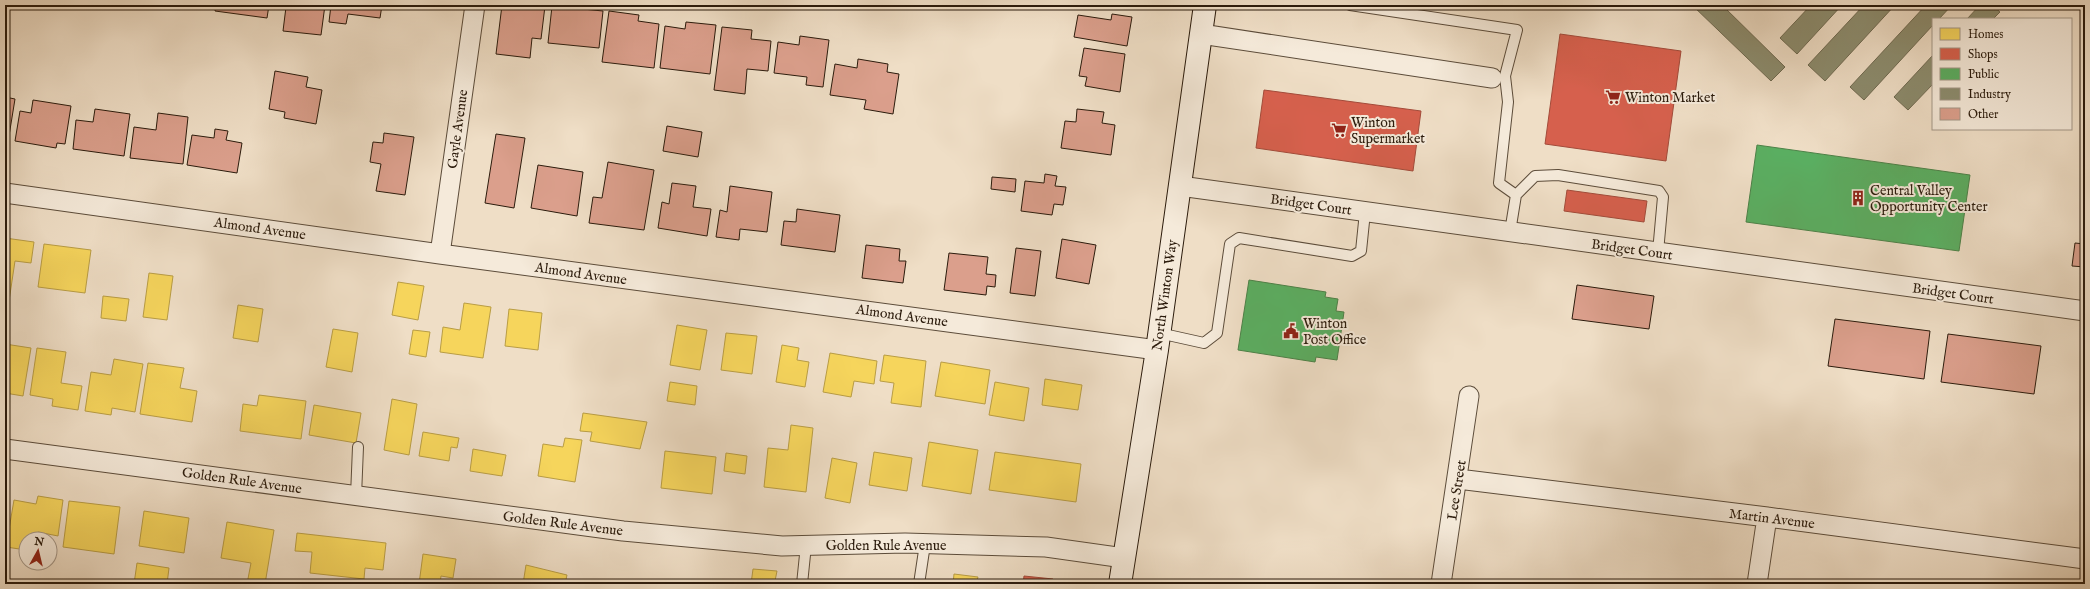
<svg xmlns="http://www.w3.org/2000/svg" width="2090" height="589" font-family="'IM FELL English',serif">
	<rect width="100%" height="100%" fill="#efdec6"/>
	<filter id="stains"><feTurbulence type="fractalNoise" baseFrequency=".005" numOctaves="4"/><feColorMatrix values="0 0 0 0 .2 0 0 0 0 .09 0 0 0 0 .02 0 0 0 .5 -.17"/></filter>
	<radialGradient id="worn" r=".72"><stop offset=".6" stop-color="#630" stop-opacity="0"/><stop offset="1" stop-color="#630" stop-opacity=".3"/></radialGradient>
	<!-- homes -->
	<path fill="#f6d55c" stroke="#b99d44" d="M5,238L34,242L31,263L15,261L9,301H5Z
		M44,244L91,250L85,293L38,287Z
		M149,273L173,276L167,320L143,317Z
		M398,282L424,286L418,320L392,315Z
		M103,296L129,299L126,321L101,318Z
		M464,303L491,307L483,358L440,352L443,327L460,330Z
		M238,305L263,309L258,342L233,338Z
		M509,309L542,313L538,350L505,346Z
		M677,325L707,330L700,370L670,365Z
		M333,329L358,333L352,372L326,367Z
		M413,330L430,332L426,357L409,354Z
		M726,333L757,336L752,374L721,370Z
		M5,344L31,348L23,396L5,393Z
		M782,345L799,348L797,360L809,362L805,387L776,382Z
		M37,348L66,352L61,383L82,386L78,410L52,406L53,399L30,395Z
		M830,353L877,361L874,384L854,381L851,397L823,392Z
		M884,355L926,361L921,407L891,403L894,383L880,381Z
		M114,359L143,364L135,412L112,408L111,415L85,411L91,372L111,375Z
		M941,362L990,370L985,404L935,396Z
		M148,363L184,368L180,388L197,391L192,422L140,414Z
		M1045,379L1082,385L1078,410L1042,405Z
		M670,382L697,386L695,405L667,401Z
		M995,382L1029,388L1024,421L989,415Z
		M259,395L306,401L301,439L240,431L243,404L257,406Z
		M392,399L417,404L409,455L384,450Z
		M314,405L361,413L356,443L309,435Z
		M583,413L647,422L640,449L590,441L592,432L580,431Z
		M791,425L813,428L806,492L764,487L768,448L788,450Z
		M423,432L459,438L457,448L451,447L449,461L419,456Z
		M565,438L582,440L575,482L538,476L543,444L563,447Z
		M929,442L978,450L971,494L922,486Z
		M473,449L506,455L502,476L470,471Z
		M665,451L716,457L712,494L661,488Z
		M874,452L912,458L907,491L869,485Z
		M995,452L1081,464L1076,502L989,490Z
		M726,453L747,456L745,474L724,471Z
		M832,458L857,463L850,503L825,498Z
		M38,496L63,500L58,536L38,532L37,539H26V550L6,547L14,500L36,504Z
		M69,501L120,507L114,554L63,547Z
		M144,511L189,518L184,553L139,546Z
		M227,522L274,530L265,584H247L251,563L221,558Z
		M297,533L386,543L383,570L365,568L364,579L310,573L312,552L295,551Z
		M423,554L456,559L453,578L441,576L440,584H419Z
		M137,563L169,568L167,584H134Z
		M526,565L567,575L565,584H523Z
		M753,569L777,571L775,581L781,582V584H751Z
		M954,574L978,577L976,584H953Z
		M626,580L663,584H626Z"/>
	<!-- shops -->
	<path fill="#d6604d" stroke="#a34b3a" d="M1560,34L1681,51L1666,161L1545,144Z
		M1264,90L1421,111L1413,171L1256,148Z
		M1567,190L1647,201L1644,222L1564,211Z
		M1024,576L1053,579L1052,584H1023Z"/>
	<!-- public -->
	<path fill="#5aae61" stroke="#4c8248" d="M1757,145L1970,175L1959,251L1746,222Z
		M1249,280L1326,292L1325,297L1338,299L1336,311L1344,312L1337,360L1316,357L1315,362L1238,350Z"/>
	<!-- industry -->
	<path fill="#8c8c6e" stroke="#6f6a51" d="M1692,5H1722L1785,67L1771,81Z
		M1811,5H1842L1797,54L1780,38Z
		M1864,5H1895L1825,81L1808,65Z
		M1926,5H1952L1939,19H1933V25L1864,100L1850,87Z
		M1980,5H1992L2000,12L1993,19H1967Z
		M1933,55V84L1908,110L1894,97Z"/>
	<!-- building -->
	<path fill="#db9f8c" stroke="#2b1b0c" d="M216,5H269L267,18L215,11Z
		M273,5H325L321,35L283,31L286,7Z
		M331,5H382L380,18L348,14L346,24L329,22Z
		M502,5L545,6L541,39L532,38L530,58L496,54Z
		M552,6L603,11L599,48L548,43Z
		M609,11L639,15L638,21L659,24L654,68L602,62Z
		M1112,14L1132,17L1127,46L1074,37L1078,15L1111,20Z
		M686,22L716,25L710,74L660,68L665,26L685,29Z
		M722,27L752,30L751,39L771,41L768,71L747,69L745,94L714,90Z
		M800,36L829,40L823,87L806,85L807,77L774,73L778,42L799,45Z
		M1084,48L1125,54L1120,92L1085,86L1087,77L1079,76Z
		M858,59L888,64L887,72L899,74L893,114L864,109L866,100L830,95L835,64L857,68Z
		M275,71L308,77L306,87L322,90L316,124L284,118L285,112L269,109Z
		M5,97L15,99L8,142H5Z
		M33,100L71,106L65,144L57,143L56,148L15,141L20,111L31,113Z
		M95,109L130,114L124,156L73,149L76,120L93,122Z
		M1077,109L1104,112L1102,123L1115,125L1111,155L1061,148L1065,121L1076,122Z
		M158,113L188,117L183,164L130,158L134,127L156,130Z
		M667,126L702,132L698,157L663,151Z
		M215,129L228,131L226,140L242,143L237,173L187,165L192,135L214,138Z
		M384,133L414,137L405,195L376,191L381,164L370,162L373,142L383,143Z
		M496,134L525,138L514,208L485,203Z
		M608,162L654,170L644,230L589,223L593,197L602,198Z
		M538,165L583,172L577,216L531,208Z
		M1045,174L1057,176L1055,186L1066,187L1063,205L1054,204L1052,215L1021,211L1025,181L1044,183Z
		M992,177L1016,179L1015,192L991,189Z
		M672,183L696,186L693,207L711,209L707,236L658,228L662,202L669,204Z
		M730,186L772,192L767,232L740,229L739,240L716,237L720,210L727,212Z
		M797,209L840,215L835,252L781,245L784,221L796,222Z
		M1062,239L1096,245L1089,284L1056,278Z
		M2075,243L2085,244V267L2072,266Z
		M866,245L900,249L899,261H906L903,283L862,278Z
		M1016,248L1041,251L1035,296L1010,293Z
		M949,253L988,257L986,274L996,275L995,287L987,286L986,295L944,290Z
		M1577,285L1654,296L1649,329L1572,319Z
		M1835,319L1930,331L1924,379L1828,366Z
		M1948,334L2041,346L2034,394L1941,382Z"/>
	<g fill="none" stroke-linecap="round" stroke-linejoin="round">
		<!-- service casing -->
		<g stroke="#5c4c3a" stroke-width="12">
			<path id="service" d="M1350,5L1517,30L1505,76L1508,102L1499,183L1516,195L1510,232
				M1516,195L1535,176L1558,175L1659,191L1663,197L1658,252
				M1159,333L1204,343L1217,333L1230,244L1239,238L1352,256L1361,251L1365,212
				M356,496L358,447
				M802,584L806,545
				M919,584L925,544"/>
		</g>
		<!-- minor casing -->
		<g stroke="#5c4c3a" stroke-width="21">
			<path id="minor" d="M1201,34L1492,78
				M1180,186L2085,311
				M5,193L440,254L1157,350
				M440,254L475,5
				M5,449L623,531L782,546L905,543L1046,547L1124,558
				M1458,479L1767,517L2085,559
				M1441,584L1469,396
				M1757,584L1767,517"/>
		</g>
		<!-- secondary casing -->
		<g stroke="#2b1b0c" stroke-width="24">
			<path id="secondary" d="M1120,584L1157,350L1205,5"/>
		</g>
		<!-- service -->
		<use href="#service" stroke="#f5eada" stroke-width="10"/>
		<!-- minor -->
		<use href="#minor" stroke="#f5eada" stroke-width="19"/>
		<!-- secondary -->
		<use href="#secondary" stroke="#f5eada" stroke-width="22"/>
	</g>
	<!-- icons -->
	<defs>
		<g id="supermarket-bare" transform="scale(1.2)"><path d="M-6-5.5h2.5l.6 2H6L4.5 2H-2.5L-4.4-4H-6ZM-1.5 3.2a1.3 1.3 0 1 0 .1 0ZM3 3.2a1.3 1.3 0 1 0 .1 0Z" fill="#8f2418" stroke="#f5eada" stroke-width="2.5" paint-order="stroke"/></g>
		<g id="building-bare" transform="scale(1.2)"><path d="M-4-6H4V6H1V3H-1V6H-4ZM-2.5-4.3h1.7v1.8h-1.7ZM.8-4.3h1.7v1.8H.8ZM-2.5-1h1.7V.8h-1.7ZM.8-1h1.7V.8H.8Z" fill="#8f2418" stroke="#f5eada" stroke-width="2.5" paint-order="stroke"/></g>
		<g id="civic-bare" transform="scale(1.2)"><path d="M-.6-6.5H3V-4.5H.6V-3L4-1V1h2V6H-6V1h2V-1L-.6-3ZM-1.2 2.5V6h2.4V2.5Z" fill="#8f2418" stroke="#f5eada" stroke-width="2.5" paint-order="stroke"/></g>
	</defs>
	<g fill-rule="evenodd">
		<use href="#supermarket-bare" x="1613" y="97"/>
		<use href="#supermarket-bare" x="1339" y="130"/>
		<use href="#building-bare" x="1858" y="198"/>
		<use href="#civic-bare" x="1291" y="331"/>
	</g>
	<g text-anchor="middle" stroke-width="4" stroke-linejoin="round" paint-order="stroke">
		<!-- poi labels -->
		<g font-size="14" fill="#2b1b0c" stroke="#f5eada" text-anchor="start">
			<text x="1625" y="102">Winton Market</text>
			<text x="1351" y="127">Winton<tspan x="1351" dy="16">Supermarket</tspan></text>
			<text x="1870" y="195">Central Valley<tspan x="1870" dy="16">Opportunity Center</tspan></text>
			<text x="1303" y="328">Winton<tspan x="1303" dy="16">Post Office</tspan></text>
		</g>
		<!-- street labels -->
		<g font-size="14" fill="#2b1b0c" stroke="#f5eada">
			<text transform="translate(457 129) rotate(-82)" y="5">Gayle Avenue</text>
			<text transform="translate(1311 204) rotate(8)" y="5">Bridget Court</text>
			<text transform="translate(260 228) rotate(8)" y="5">Almond Avenue</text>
			<text transform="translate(1632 249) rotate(8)" y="5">Bridget Court</text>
			<text transform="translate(581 273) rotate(8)" y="5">Almond Avenue</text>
			<text transform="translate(1953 293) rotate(8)" y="5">Bridget Court</text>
			<text transform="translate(1164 295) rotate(-82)" y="5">North Winton Way</text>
			<text transform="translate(902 315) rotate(8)" y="5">Almond Avenue</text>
			<text transform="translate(242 480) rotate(8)" y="5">Golden Rule Avenue</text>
			<text transform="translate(1456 490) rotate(-81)" y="5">Lee Street</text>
			<text transform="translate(1772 518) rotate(7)" y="5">Martin Avenue</text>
			<text transform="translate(563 523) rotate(7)" y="5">Golden Rule Avenue</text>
			<text x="886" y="550">Golden Rule Avenue</text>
		</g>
	</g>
	<!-- margin -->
	<rect width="2090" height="589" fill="none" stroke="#efdec6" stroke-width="20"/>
	<rect x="6" y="6" width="2078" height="577" fill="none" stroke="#2b1b0c" stroke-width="2"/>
	<rect x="10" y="10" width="2070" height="569" fill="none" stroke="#2b1b0c"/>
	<!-- legend -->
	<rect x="1932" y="18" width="140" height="112" fill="#f5eada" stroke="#a49788"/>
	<rect x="1940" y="28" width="20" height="12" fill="#f6d55c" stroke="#a49788"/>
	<text x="1968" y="38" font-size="12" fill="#2b1b0c">Homes</text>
	<rect x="1940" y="48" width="20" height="12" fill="#d6604d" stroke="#a49788"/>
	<text x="1968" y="58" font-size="12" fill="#2b1b0c">Shops</text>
	<rect x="1940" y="68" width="20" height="12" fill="#5aae61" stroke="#a49788"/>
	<text x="1968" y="78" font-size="12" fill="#2b1b0c">Public</text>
	<rect x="1940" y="88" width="20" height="12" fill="#8c8c6e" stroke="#a49788"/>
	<text x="1968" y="98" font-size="12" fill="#2b1b0c">Industry</text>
	<rect x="1940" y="108" width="20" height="12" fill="#db9f8c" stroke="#a49788"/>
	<text x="1968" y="118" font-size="12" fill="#2b1b0c">Other</text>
	<!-- north arrow -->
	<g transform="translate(38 551) rotate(8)"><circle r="19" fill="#f5eada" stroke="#a49788"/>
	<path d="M0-3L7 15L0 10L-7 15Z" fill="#8f2418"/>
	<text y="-6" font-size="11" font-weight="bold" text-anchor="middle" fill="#2b1b0c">N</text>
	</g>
	<rect width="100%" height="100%" filter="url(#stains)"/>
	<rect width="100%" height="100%" fill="url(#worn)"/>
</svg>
